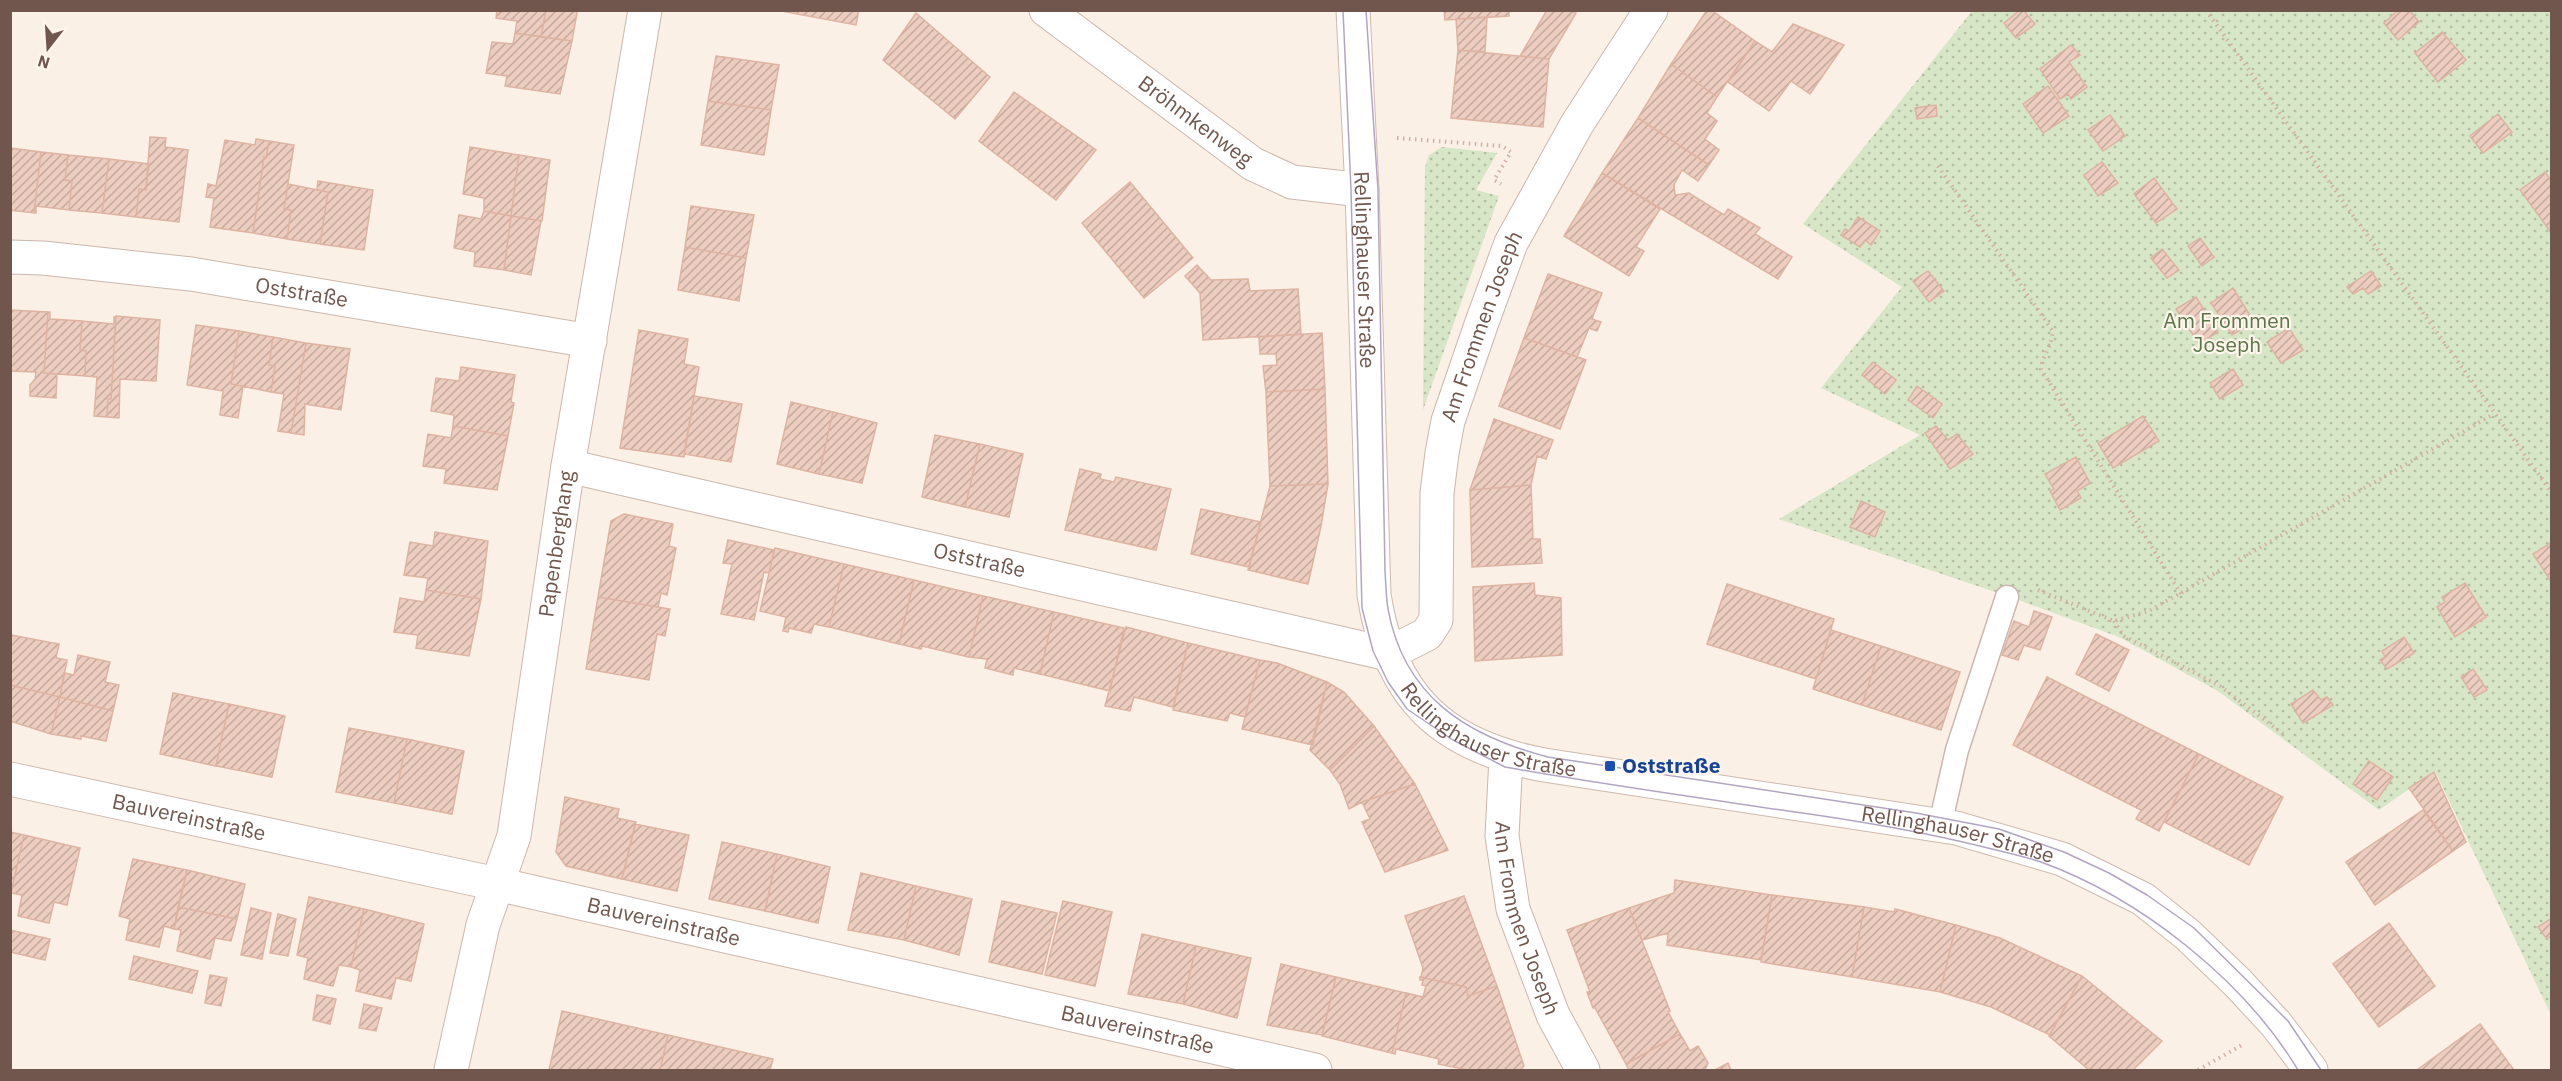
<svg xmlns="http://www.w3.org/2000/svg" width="2562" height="1081" font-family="'IBM Plex Sans',sans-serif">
	<defs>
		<pattern id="green-dots" width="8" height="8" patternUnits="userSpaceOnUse" patternTransform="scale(1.5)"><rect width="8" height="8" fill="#d6e6c6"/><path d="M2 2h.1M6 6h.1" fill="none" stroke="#b2bda3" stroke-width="1.8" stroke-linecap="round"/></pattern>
		<pattern id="building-hatch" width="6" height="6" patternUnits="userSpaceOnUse" patternTransform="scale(1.5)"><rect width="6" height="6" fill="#edcdc0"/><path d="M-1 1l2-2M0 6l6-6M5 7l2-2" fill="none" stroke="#c4a99e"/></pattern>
	</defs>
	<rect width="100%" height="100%" fill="#faf0e6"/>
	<!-- green -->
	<path fill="url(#green-dots)" d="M1972,11H2551V1015L2435,771L2379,810L2218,691L2119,637L2016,599L1779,519L1920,435L1821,388L1902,287L1803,224Z
		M1442,147L1497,153L1476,190L1499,196L1423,410L1425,167L1429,155Z"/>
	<!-- building -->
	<path fill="url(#building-hatch)" stroke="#deb3a2" stroke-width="1.5" d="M497,10H546L541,37L515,33L517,21L496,18Z
		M546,10H574L577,13L572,41L541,37Z
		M776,10H859L856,25Z
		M1444,10H1509V16L1445,20Z
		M1547,10H1572L1576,13L1549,59L1520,56Z
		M1707,10H1711L1755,41L1717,97L1671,64Z
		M2020,10H2023L2035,24L2016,38L2004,23Z
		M2398,10H2409L2419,22L2398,40L2384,23Z
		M916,13L990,77L955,119L883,60Z
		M1487,17L1485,52L1458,50L1456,19Z
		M1793,24L1844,45L1810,94L1791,81L1769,111L1728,82L1755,41L1772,52Z
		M2442,32L2466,60L2438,82L2415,53Z
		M515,33L572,41L560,94L505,86L507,76L486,73L492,42L513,44Z
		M2071,45L2080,55L2069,62L2087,87L2071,99L2068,94L2060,99L2040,69Z
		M1458,50L1549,59L1543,127L1451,118Z
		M716,56L779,65L771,110L708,101Z
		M1671,64L1717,97L1707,113L1717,121L1705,139L1719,150L1709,165L1638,118Z
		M2048,86L2069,116L2043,133L2023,104Z
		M1014,92L1096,150L1056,200L979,141Z
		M708,101L771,110L764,155L701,145Z
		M1936,105L1937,116L1917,119L1915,108Z
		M2498,114L2512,132L2483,153L2470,136Z
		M2110,115L2125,136L2103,151L2088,130Z
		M1638,118L1709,165L1698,181L1682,170L1674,185L1675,195L1689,193L1724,215L1728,209L1760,228L1755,234L1792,257L1778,279L1602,173Z
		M150,137L166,138L165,147L188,150L179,222L136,217L139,189L146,190Z
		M256,139L269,141L266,158L264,157L253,233L210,227L214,198L206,197L208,184L216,186L225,140L255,145Z
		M269,141L294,145L284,209L291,210L287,239L253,233L264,157L266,158Z
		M470,147L519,155L511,216L484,211V198L463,194Z
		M10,148L41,152L34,213L10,210Z
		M41,152L68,155L65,180L72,181L69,210L36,206V213H34Z
		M68,155L109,159L102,213L69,210L72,181L65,180Z
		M519,155L550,160L542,221L511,216Z
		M109,159L149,164L146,190L139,189L136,217L102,213Z
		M2102,162L2118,183L2098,196L2084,175Z
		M2545,172L2552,182L2550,231L2520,190Z
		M1602,173L1660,209L1636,247L1644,251L1629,276L1564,236Z
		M2154,178L2177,209L2156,223L2134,194Z
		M318,181L373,190L364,250L320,244L328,192L317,190Z
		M1130,182L1193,258L1144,298L1082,223Z
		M288,184L328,192L320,244L287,239L291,210L284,209Z
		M691,206L754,215L746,258L685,247Z
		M484,211L511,216L504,270L474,266L475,252L454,248L459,215L481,219Z
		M511,216L541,221L531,275L504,270Z
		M1858,217L1880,231L1871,245L1865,240L1860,247L1841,235L1845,229L1849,231Z
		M2200,238L2214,257L2202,266L2188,246Z
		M685,247L746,258L739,301L678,290Z
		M2162,249L2179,270L2167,278L2151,258Z
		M1197,265L1211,280L1248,279L1250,291L1298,289L1301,334L1203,340L1200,293L1185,276Z
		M1928,271L1944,291L1929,302L1913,281Z
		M2371,271L2381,286L2368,294L2363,288L2353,294L2347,287Z
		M1548,274L1602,293L1592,319L1601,322L1597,331L1589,328L1577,357L1524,338Z
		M2233,288L2254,322L2232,335L2211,303Z
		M2196,297L2218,332L2199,344L2176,309Z
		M10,310L48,312L44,373L57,374L56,398L30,396V385L35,379L36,372L10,371Z
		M48,312H50V319L82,321L80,350L86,351L85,376L44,373Z
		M116,316L160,320L156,381L120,379L119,418L107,417L108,399H111Z
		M116,316L111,399H108L107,417L94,416L97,377L85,376L86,351L80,350L82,321L114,324V317Z
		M196,325L239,331L231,384L243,386L238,418L220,415L223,391L187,385Z
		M2289,328L2303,350L2281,363L2267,342Z
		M639,330L688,339L684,364L699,367L684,457L620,448Z
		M239,331L273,337L269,365L275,366L271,392L231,384Z
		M1322,333L1325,389L1266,392L1263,366L1277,365L1276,354H1260L1259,337Z
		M273,337L306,343L291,433L278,431L284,394L271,392L275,366L269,365Z
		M1524,338L1586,360L1560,429L1499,406Z
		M306,343L350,349L341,410L305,404L304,435L291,433Z
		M1873,362L1896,380L1885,394L1862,375Z
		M461,367L515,375L511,402L514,403L508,436L453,426L454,415L431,411L436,378L459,381Z
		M2233,369L2243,385L2220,399L2210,383Z
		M1917,386L1942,404L1933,418L1908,400Z
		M1325,389L1328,484L1270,486L1266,392Z
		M694,396L742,404L731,462L684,454Z
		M791,402L833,412L819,474L777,464Z
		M833,412L877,423L862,483L819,474Z
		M2143,416L2159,441L2113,468L2098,443Z
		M1494,419L1553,440L1546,459L1537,456L1531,485L1470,490Z
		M453,426L508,436L497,490L444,483L446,469L423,466L428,434L451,438Z
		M1936,426L1948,440L1957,434L1973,454L1950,469L1925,433Z
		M935,435L980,444L965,507L922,497Z
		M980,444L1023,454L1009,517L965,507Z
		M2076,457L2090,483L2077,491L2081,498L2060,510L2050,491L2054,489L2045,474Z
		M1080,469L1101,474L1100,479L1114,482L1116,477L1171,489L1156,550L1065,530Z
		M1328,484L1321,526L1308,584L1248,570L1270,486Z
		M1531,485L1533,539H1540L1542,563L1472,567L1470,490Z
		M1861,501L1885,512L1875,537L1850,527Z
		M1201,509L1261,522L1249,567L1191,554Z
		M624,514L673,524L669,546L676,548L667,595L661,593L658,607L598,597L611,521Z
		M435,532L488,541L481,599L426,590L428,578L404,575L410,542L433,546Z
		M728,540L774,550L769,573L764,572L754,620L721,614L732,564L723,563Z
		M2552,542V583L2533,554Z
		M775,548L844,564L829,627L814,624L811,633L789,628L788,632L783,631L786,617L760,611Z
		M844,564L914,580L899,644L829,627Z
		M914,580L983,596L969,657L922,646L921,649L899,644Z
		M1534,583L1535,595L1561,598L1562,655L1475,661L1473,587Z
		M2465,583L2486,617L2455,637L2437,607L2445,602L2442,597Z
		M1727,584L1834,619L1816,679L1707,644Z
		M426,590L481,599L469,656L416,648L418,635L394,632L400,598L424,602Z
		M983,596L1054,612L1040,674L1014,668L1013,675L985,668L987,659L969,657Z
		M598,597L670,609L665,636L657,634L649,680L586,669Z
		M2034,611L2052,617L2040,650L2024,645L2018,660L2002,655L2014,621L2029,627Z
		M1054,612L1124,628L1110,691L1040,674Z
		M1126,627L1188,643L1173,707L1134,697L1130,711L1105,706Z
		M1831,630L1881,646L1862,705L1813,689Z
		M2096,634L2129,650L2109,691L2076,674Z
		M11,635L59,644L56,658L67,660L60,697L10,685Z
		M2404,637L2414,653L2387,669L2380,660L2385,657L2382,651Z
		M1188,643L1260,660L1245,717L1230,713L1227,721L1173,710Z
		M1881,646L1960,672L1941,730L1862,705Z
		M78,655L110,662L105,682L119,685L113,711L60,697L64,673L74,675Z
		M1260,660L1277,663L1327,682L1313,745L1242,729Z
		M2473,669L2487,690L2474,697L2461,677Z
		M2047,677L2199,754L2159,831L2136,819L2141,810L2013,745Z
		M1327,682L1344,692L1374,726L1330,770L1310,750Z
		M10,685L60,697L51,734L10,721Z
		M2313,690L2321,700L2327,697L2333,705L2303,723L2291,704Z
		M173,693L229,704L216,766L160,754Z
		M60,697L113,711L106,741L81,736V739L51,734Z
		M229,704L285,716L272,777L216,766Z
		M1374,726L1415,784L1362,802L1349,809L1340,784L1330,770Z
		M349,728L407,739L394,803L336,792Z
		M407,739L464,751L452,814L394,803Z
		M2199,754L2283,797L2249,865L2164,822Z
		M2369,761L2393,777L2377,800L2353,784Z
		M2434,772L2466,842L2453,851L2409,788Z
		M1415,784L1448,850L1385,872L1362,822L1370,819L1362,802Z
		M565,797L619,809L617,818L636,822L622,879L566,866L556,852Z
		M2423,810L2453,851L2375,905L2346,862Z
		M635,824L689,835L677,891L622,879Z
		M10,832L24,835L11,893H10Z
		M24,835L80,848L67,905L54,902L49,923L18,916L22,895L11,893Z
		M722,842L777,854L765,911L709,899Z
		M777,854L830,867L818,923L765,911Z
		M133,859L187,870L174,929L164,926L159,947L126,940L130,919L119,916Z
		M187,870L245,884L237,919L178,907Z
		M861,873L916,886L904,940L848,930Z
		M1675,880L1772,895L1761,960L1667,945L1668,933L1642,940L1629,908L1674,893Z
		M916,886L972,899L959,955L904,940Z
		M1772,895L1864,907L1852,977L1761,962Z
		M1464,896L1497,986L1468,996L1466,987L1421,977L1423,968L1405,916Z
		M309,897L364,909L351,967L339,965L333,986L304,979L308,958L297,955Z
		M1002,901L1057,913L1042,974L989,962Z
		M1063,901L1112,912L1095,986L1045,975Z
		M178,907L237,919L231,941L215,938L210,959L177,951L181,930L174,929Z
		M1864,907L1894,912L1895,909L1956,925L1940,992L1852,977Z
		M251,908L271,913L262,959L241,955Z
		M1629,908L1670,1011L1668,1012L1680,1034L1626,1064L1595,1008H1593L1587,992H1590L1567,930Z
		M364,909L424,924L411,981L396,978L391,999L356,991L360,970L351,967Z
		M278,914L296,919L288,956L270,953Z
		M2552,918V935L2547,939L2538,927Z
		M2389,923L2435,986L2379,1027L2333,964Z
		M1956,925L2000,938L2082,976L2050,1035L1991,1007L1940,992Z
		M10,930L50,939L45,960L10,952Z
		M1142,934L1196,946L1183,1004L1128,994Z
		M1196,946L1251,958L1237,1018L1183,1004Z
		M134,956L198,971L192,993L129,979Z
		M1281,964L1336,977L1322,1035L1267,1025Z
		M210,975L227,978L221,1006L205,1003Z
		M2082,976L2162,1041L2133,1070H2089L2049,1036Z
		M1336,977L1406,993L1392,1053L1322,1036Z
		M1420,977L1466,987L1468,996L1497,986L1524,1066L1520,1070H1468L1438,1064L1439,1059L1396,1049L1395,1054L1392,1053L1406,993L1423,997L1426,986L1422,985L1423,980H1420Z
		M317,995L336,999L330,1024L313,1020Z
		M364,1004L382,1008L376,1031L359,1028Z
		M562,1011L668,1035L660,1070H549Z
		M2480,1024L2514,1070H2417Z
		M1680,1034L1690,1051L1698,1046L1708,1063L1705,1070H1629L1626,1064Z
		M668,1035L773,1059L770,1070H660Z
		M1728,1063L1731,1070H1714H1715Z"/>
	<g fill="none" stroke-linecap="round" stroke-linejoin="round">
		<!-- lane casing -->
		<g stroke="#cbb7ad" stroke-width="25">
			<path id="lane" d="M1940,825L1957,750L2007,597"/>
		</g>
		<!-- street casing -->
		<g stroke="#cbb7ad" stroke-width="35">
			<g id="street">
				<path id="s1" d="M1046,10L1253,164L1292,182L1362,190"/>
				<path id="s2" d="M10,257L43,258L191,274L590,341"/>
				<path id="s3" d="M568,466L1388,654L1427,634L1436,620L1437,493L1442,453L1448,421L1481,325L1511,243L1577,124L1651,10"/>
				<path id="s4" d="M1506,757L1502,836L1513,909L1553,1015L1583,1070"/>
				<path id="s5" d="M10,779L497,884L1315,1070"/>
				<path id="s6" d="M451,1070L483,925L514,836L568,466L645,10"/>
			</g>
		</g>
		<!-- secondary casing -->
		<g stroke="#cfb9ae" stroke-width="35">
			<g id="secondary">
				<path id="s7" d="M1353,10L1362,190L1374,595C1390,698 1443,746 1544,765L1956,828L2062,859L2143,899L2188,935L2237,982L2276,1024L2311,1070"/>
			</g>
		</g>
		<!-- path -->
		<path stroke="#d2b0a3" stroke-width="4" stroke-dasharray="1.5 4.5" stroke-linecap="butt" d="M2206,10L2552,493
			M1397,138L1502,146L1511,152L1494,180L1501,184
			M1938,166L2052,330C2054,344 2042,355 2041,369L2181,594
			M2038,590L2114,621L2149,611L2494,414
			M2114,621L2124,636L2220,686L2283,734
			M2198,1070L2242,1045"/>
		<!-- lane -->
		<use href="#lane" stroke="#fff" stroke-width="22"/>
		<!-- street -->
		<use href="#street" stroke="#fff" stroke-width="33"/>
		<!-- secondary -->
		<use href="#secondary" stroke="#fff" stroke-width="33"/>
		<!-- tram -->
		<path stroke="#b2a5c3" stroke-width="1.5" d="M1343,10L1351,190L1362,608L1373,651L1388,682L1407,709L1453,740L1505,767C1599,784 1693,797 1788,811C1854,820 1919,831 1984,847C2003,852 2023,856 2041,862C2140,898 2244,980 2298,1070
			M1366,10L1378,190L1385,572C1386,584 1386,597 1388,609C1404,697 1467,736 1548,757L1916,813L1999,829L2064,852L2109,873L2147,895L2194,928L2288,1021L2321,1070"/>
	</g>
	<!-- markers -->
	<rect fill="#1a4fb4" stroke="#fdf5ec" stroke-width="2" x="1604" y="760" width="12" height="12" rx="3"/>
	<g text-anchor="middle" stroke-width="4.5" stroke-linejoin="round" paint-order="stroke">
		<!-- street labels -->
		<g font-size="21" fill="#71564d" stroke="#fdf5ec">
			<text dy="7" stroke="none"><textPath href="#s1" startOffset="186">Bröhmkenweg</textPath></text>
			<text dy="7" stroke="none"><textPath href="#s7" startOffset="260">Rellinghauser Straße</textPath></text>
			<text dy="7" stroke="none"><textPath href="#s2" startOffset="294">Oststraße</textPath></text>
			<text dy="7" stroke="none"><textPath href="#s3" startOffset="1202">Am Frommen Joseph</textPath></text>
			<text dy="7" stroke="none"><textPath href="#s6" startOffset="538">Papenberghang</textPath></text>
			<text dy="7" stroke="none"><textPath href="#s3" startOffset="422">Oststraße</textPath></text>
			<text dy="7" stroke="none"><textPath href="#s7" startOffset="780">Rellinghauser Straße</textPath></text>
			<text dy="7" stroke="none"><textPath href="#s5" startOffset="183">Bauvereinstraße</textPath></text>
			<text dy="7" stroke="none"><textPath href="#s7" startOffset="1266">Rellinghauser Straße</textPath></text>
			<text dy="7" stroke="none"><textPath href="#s4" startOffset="165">Am Frommen Joseph</textPath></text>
			<text dy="7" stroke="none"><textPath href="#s5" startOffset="669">Bauvereinstraße</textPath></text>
			<text dy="7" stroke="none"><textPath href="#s5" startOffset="1155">Bauvereinstraße</textPath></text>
		</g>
		<!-- park labels -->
		<g font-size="21" fill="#597646" stroke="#fdf5ec">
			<text x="2227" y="328">Am Frommen<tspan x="2227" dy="24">Joseph</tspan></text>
		</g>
		<!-- transit labels -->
		<g font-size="21" font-weight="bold" fill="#164399" stroke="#fdf5ec" text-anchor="start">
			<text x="1622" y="773">Oststraße</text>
		</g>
	</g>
	<!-- border -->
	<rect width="2562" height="1081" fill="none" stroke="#71564d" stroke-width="24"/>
	<!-- north arrow -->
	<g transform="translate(48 48) rotate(197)" stroke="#fdf5ec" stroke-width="4.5" paint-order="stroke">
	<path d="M0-4.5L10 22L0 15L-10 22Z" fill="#71564d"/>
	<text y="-9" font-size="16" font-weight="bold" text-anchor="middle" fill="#71564d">N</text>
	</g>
</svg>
